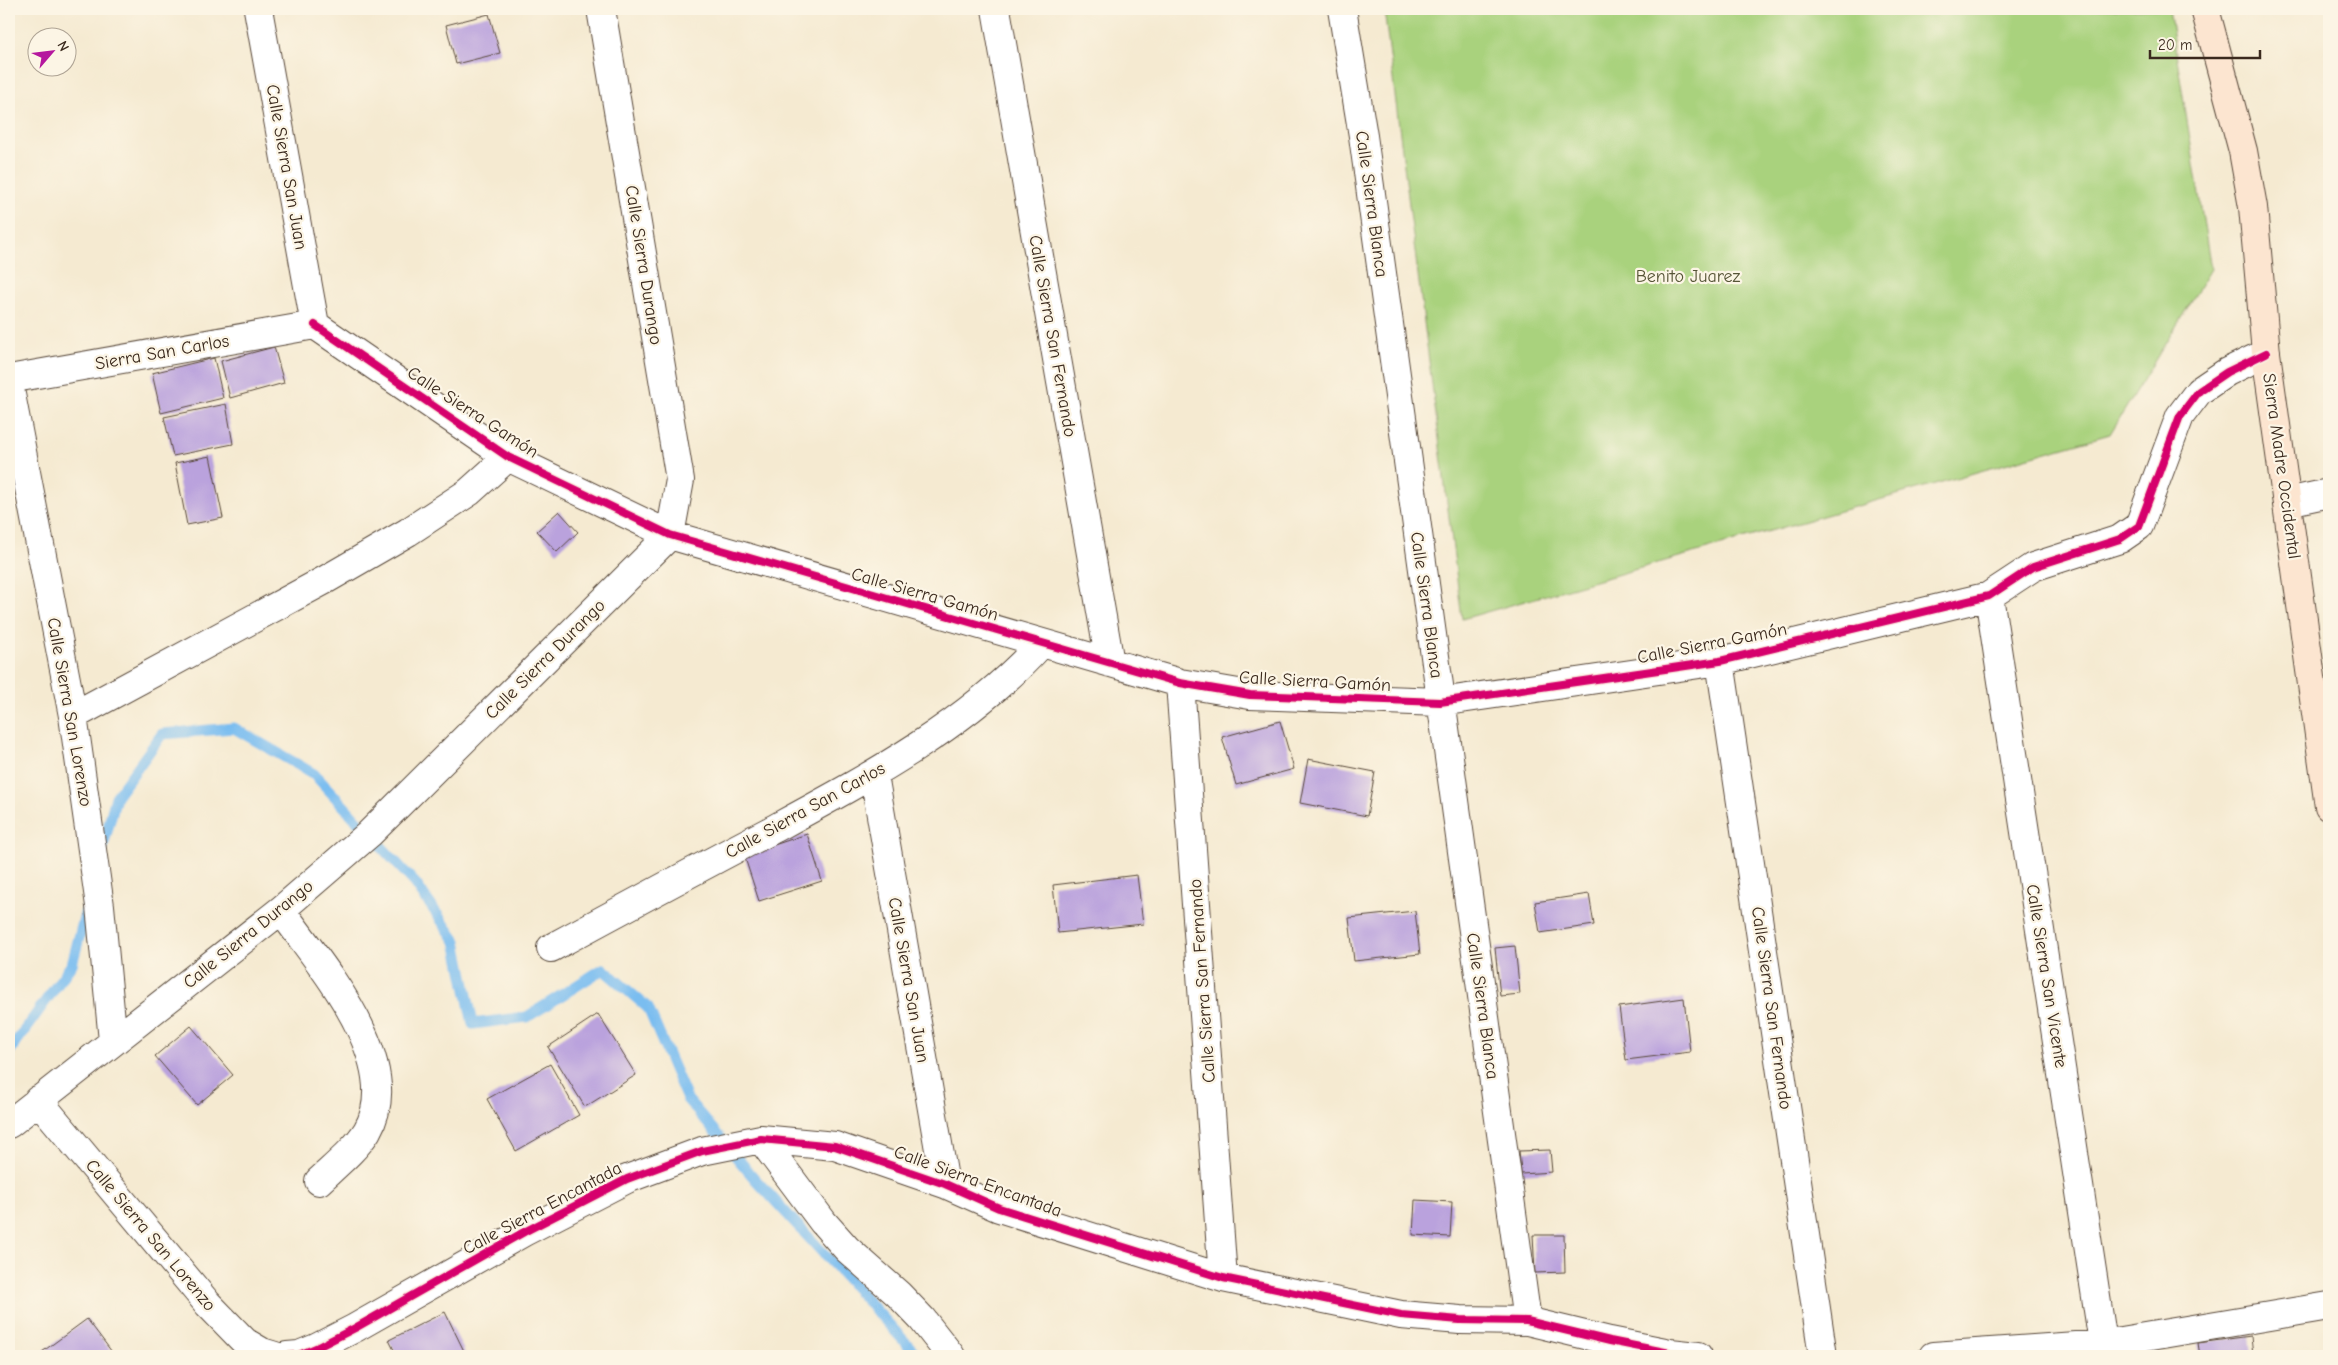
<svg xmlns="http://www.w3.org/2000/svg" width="2338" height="1365" font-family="'Comic Neue',sans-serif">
	<rect width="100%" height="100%" fill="#fcf5e5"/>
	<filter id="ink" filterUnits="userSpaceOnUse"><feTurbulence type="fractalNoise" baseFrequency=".02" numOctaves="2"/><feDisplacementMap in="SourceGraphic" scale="10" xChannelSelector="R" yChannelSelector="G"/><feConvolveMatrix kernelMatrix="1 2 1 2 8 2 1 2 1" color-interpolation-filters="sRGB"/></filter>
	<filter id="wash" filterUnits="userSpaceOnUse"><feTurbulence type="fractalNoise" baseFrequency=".0096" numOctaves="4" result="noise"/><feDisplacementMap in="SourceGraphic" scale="20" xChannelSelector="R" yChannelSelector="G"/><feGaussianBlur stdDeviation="1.12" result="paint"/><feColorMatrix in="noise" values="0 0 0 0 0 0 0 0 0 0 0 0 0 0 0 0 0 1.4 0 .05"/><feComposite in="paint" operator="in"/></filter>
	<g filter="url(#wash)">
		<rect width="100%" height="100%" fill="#f5ead1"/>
		<!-- park -->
		<path fill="#a9d27d" stroke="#727e4e" d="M1384,9H2169L2211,269L2110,434L1462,619Z"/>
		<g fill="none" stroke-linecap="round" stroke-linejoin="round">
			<!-- stream -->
			<path stroke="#7abdf0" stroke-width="11" d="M101,854L116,797L162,734L234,728L314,774L415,883L456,941L473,1024L527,1017L603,969L648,1008L687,1099L755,1179L918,1356
				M9,1052L72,964L90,896"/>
		</g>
		<g id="blocks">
			<!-- building -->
			<path fill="#baa2dd" d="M489,14L500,53L456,64L446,25Z
				M274,347L284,383L230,398L221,361Z
				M214,358L223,398L161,413L152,373Z
				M226,404L233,444L173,456L164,417Z
				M210,456L223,518L187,525L175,463Z
				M559,511L578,532L557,552L537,531Z
				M1280,721L1294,769L1236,785L1222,737Z
				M1308,759L1375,772L1367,816L1300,803Z
				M807,834L822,881L759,901L744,855Z
				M1137,875L1143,924L1058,933L1053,885Z
				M1589,894L1594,925L1540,933L1535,902Z
				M1415,911L1420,954L1354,961L1349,918Z
				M1515,946L1520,994L1500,996L1495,948Z
				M1684,998L1690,1052L1626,1060L1619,1007Z
				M598,1014L636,1075L585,1107L548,1047Z
				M191,1026L233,1075L197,1105L155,1056Z
				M550,1064L579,1115L516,1151L487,1099Z
				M1550,1150L1552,1172L1521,1174L1519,1151Z
				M1415,1200L1452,1202L1450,1237L1413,1235Z
				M1533,1235H1564L1565,1272L1535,1273Z
				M445,1312L465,1353L459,1356H397L389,1340Z
				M87,1319L115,1356H46L42,1352Z
				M2251,1336L2253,1356H2200L2198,1343Z"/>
		</g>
	</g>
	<g filter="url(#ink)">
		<use href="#blocks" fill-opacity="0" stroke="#574739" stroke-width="1"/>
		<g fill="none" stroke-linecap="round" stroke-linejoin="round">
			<!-- street casing -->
			<g stroke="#574739" stroke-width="30">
				<path id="street" d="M258,9L315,325
					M996,9L1110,663
					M1342,9L1363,136L1527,1321
					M315,325L508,457L670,535L1180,683L1250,695L1440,702L1720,661L1989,596L2033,567L2120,539L2139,526L2180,416L2199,391L2227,372L2266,353
					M9,379L315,325
					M9,384L73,716L100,906L113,1041
					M2287,502L2329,493
					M1989,596L2105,1356
					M1720,661L1823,1356
					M1180,683L1223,1278
					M73,716L325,580L408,532L469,492L508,457
					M874,775L945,1184
					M281,910C319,964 407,1062 367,1131C355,1150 336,1165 319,1181
					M551,948C623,909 695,870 768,832C864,780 967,726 1041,644
					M38,1100L208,1304L245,1342L262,1352L275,1356
					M9,1124L281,910L369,834L670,535L680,480L601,9
					M761,1139L823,1222L847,1249L898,1294L922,1319L951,1356
					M287,1356L299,1355L316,1348L355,1328L524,1232L627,1179L702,1151L761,1139L835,1146L945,1184L999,1208L1223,1278L1401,1315L1460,1320L1527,1321L1610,1341L1670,1353L1698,1356
					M1933,1356L2103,1344L2329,1306"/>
			</g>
			<!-- secondary casing -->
			<g stroke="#574739" stroke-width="30">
				<path id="secondary" d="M2205,9L2243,151L2253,207L2266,353L2329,807"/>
			</g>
			<!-- street -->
			<use href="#street" stroke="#fff" stroke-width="28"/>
			<!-- secondary -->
			<use href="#secondary" stroke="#fce5d0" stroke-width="28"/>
			<!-- cycleway casing -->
			<g stroke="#fcf5e5" stroke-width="11">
				<path id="cycleway" d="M315,325L508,457L670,535L1180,683L1250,695L1440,702L1720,661L1989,596L2033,567L2120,539L2139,526L2180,416L2199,391L2227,372L2266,353
					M287,1356L299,1355L316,1348L355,1328L524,1232L627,1179L702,1151L761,1139L835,1146L945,1184L999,1208L1223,1278L1401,1315L1460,1320L1527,1321L1610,1341L1670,1353L1698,1356"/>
			</g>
			<!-- cycleway -->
			<use href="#cycleway" stroke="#d6006c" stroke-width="8"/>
		</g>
	</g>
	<g text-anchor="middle" stroke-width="4.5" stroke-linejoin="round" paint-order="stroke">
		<!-- street labels -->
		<g font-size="18" fill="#3b2a1e" stroke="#fcf5e5">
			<text transform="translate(287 167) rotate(80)" y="6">Calle Sierra San Juan</text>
			<text transform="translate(1372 204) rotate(82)" y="6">Calle Sierra Blanca</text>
			<text transform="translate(644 265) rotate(81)" y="6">Calle Sierra Durango</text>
			<text transform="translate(1053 336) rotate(80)" y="6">Calle Sierra San Fernando</text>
			<text transform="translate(162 352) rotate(-10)" y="6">Sierra San Carlos</text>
			<text transform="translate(473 412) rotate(33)" y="6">Calle Sierra Gamón</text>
			<text transform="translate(2282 466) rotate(82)" y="6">Sierra Madre Occidental</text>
			<text transform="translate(925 594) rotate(16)" y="6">Calle Sierra Gamón</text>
			<text transform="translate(1427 605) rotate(82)" y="6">Calle Sierra Blanca</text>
			<text transform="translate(1712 643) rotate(-11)" y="6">Calle Sierra Gamón</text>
			<text transform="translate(545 659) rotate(-45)" y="6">Calle Sierra Durango</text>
			<text transform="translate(1315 681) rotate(3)" y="6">Calle Sierra Gamón</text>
			<text transform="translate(70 712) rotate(80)" y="6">Calle Sierra San Lorenzo</text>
			<text transform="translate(805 810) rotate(-29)" y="6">Calle Sierra San Carlos</text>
			<text transform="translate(248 934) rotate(-39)" y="6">Calle Sierra Durango</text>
			<text transform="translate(2047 976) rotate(81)" y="6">Calle Sierra San Vicente</text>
			<text transform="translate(909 980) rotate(80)" y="6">Calle Sierra San Juan</text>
			<text transform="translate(1202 981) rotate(-94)" y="6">Calle Sierra San Fernando</text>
			<text transform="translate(1483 1006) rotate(82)" y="6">Calle Sierra Blanca</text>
			<text transform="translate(1772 1008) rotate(82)" y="6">Calle Sierra San Fernando</text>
			<text transform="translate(978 1181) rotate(20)" y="6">Calle Sierra Encantada</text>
			<text transform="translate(542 1208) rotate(-28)" y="6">Calle Sierra Encantada</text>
			<text transform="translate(151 1235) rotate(50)" y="6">Calle Sierra San Lorenzo</text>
		</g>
		<!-- park labels -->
		<g font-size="18" fill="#565436" stroke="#fcf5e5">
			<text x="1688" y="282">Benito Juarez</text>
		</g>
	</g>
	<!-- margin -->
	<rect width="2338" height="1365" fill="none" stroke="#fcf5e5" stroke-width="30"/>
	<!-- north arrow -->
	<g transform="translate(52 52) rotate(62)"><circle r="24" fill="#fcf5e5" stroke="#afa495"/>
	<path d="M0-4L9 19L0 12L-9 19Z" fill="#b5179e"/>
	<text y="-8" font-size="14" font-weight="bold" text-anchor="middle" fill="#3b2a1e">N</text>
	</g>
	<!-- scale -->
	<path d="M2150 50v8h110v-8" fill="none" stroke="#3b2a1e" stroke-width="2.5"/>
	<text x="2158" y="50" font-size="15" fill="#3b2a1e" stroke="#fcf5e5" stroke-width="4" paint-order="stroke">20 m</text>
</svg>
